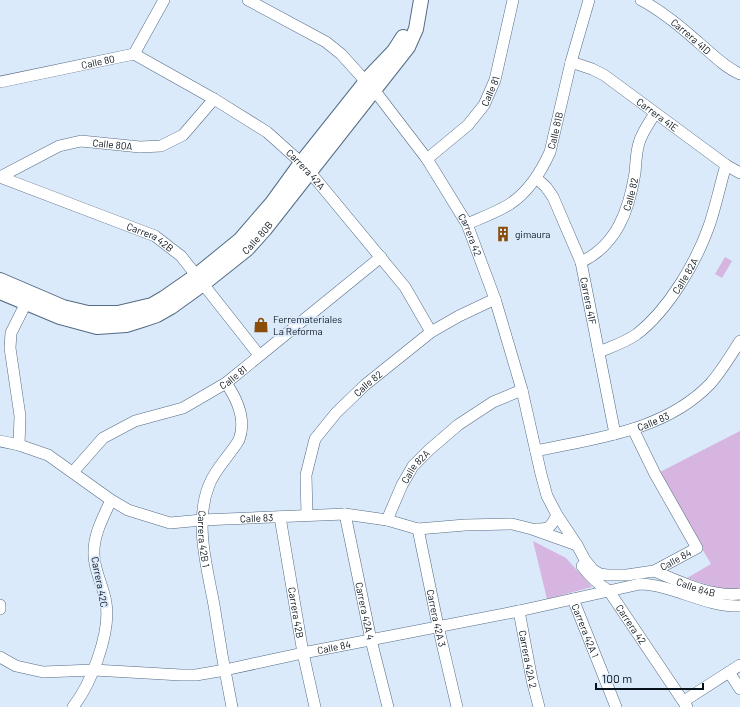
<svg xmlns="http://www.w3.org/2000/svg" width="740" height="707" font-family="Barlow,sans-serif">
	<rect width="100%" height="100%" fill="#daeafb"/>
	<!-- green -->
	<path fill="#d6b5e0" d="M725,257L732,261L722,278L715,274Z
		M740,431V591L724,590L687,578L711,564L658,473Z
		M533,541L566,558L592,587L547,599Z"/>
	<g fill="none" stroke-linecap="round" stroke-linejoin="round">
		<!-- minor casing -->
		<g stroke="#536b84" stroke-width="12">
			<g id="minor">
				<path id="s1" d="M248,0L326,42L341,54L378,95L427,159L467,224L495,299L509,346L522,390L541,474L547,496L557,515L577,545L585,560L593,570L600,574L607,575H627L654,571L697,548L655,474L633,429"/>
				<path id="s2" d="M641,0C662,11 680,26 698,42C711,53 724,67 740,74"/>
				<path id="s3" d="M134,54L214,99L267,132L297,159L314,177L405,287L431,332"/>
				<path d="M134,54L164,0"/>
				<path id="s4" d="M571,62L592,69L604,75L726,165L740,173"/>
				<path id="s5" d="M0,82L134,54"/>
				<path id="s6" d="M427,159L468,125L484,105L495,80L513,0"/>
				<path id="s7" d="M0,177L155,236L181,256L259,355"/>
				<path id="s8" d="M0,177L59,146L81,141L140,147L161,146L183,135L214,99"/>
				<path id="s9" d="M536,178L546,187L553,197L581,262L615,434"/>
				<path id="s10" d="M467,224C481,218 497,212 510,204C528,192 541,172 550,152L571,62L589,0"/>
				<path id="s11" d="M581,262C617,245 629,210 635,173C636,163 636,152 639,143C642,132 650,122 655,113"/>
				<path id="s12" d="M599,352C611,347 626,342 637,334C668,310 696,263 709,226C716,206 720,185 726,165"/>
				<path id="s13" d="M226,383C237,399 247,419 239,440C230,455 215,469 209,485C194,523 207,567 214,605C219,639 225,673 232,707"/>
				<path id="s14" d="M0,441L19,445L48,455L111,500L128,510L170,523L202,520L345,514L387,520L418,529L465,525L512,524L532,529L577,545"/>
				<path d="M19,445L20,416L10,348L11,333L29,297"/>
				<path id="s15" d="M536,451C596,438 665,431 710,384C721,372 731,355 740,341"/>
				<path id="s16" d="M73,472L103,438L135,421L183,408L226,383L381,257"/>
				<path id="s17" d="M345,514L371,640L388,707"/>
				<path id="s18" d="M307,515L306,475L315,439L336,413L365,385L431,332L459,316L495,299"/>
				<path id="s19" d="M280,517L303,653L315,707"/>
				<path id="s20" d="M387,520L402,485L413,466L429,450L458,425L493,402L522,390"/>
				<path id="s21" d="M418,529L438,626L457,707"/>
				<path d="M535,529C550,529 550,528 557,515"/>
				<path id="s22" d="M582,566C590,577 598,584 609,591L687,707"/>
				<path id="s23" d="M654,571C681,582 710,597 740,594"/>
				<path id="s24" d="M573,599L616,707"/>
				<path d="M0,605V609"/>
				<path id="s25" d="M519,611L532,680L539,707"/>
				<path id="s26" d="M0,657L16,666L43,672L94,670L181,675H196L225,670L303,653L519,611L640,584C674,585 705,607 740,606"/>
				<path d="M729,672L740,689"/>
				<path d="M684,701L740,665"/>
				<path d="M73,707C91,684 111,633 106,603C104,588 94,570 94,555C93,535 103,518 111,500"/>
			</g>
		</g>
		<!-- major casing -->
		<g stroke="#536b84" stroke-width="16">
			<g id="major">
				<path d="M0,280L63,307L88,313H118L152,305L164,298L197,275L240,240L272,203L301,163L371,75L394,51L403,37"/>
				<path id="s27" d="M0,292L60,317L97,327L126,325L142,320L157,315L171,307L203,284L247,249L265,229L408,47L416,29L421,0"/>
			</g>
		</g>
		<!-- minor -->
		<use href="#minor" stroke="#fff" stroke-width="11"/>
		<!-- major -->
		<use href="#major" stroke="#fff" stroke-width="14"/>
	</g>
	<!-- icons -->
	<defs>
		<g id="building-bare" transform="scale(1.2)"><path d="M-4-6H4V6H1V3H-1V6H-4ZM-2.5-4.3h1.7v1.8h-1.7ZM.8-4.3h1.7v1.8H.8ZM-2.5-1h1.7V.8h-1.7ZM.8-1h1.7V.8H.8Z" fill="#8a4e0a" stroke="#daeafb" stroke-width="2.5" paint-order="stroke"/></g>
		<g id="shop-bare" transform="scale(1.2)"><path d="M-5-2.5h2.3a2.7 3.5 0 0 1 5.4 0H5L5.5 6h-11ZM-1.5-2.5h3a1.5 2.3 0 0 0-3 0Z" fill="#8a4e0a" stroke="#daeafb" stroke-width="2.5" paint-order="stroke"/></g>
	</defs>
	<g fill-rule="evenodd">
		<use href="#building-bare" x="503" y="234"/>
		<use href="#shop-bare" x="261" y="325"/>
	</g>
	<g text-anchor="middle" stroke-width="3.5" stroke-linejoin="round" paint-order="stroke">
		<!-- street labels -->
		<g font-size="10" fill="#08121b" stroke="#daeafb">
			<text dy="4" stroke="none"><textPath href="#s2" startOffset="62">Carrera 41D</textPath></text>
			<text dy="4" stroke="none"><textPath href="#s5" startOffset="100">Calle 80</textPath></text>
			<text dy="4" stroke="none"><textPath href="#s6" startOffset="94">Calle 81</textPath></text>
			<text dy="4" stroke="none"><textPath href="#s4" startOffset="102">Carrera 41E</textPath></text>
			<text dy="4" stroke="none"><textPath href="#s10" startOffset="136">Calle 81B</textPath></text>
			<text dy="4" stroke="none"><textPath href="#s8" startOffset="121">Calle 80A</textPath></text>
			<text dy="4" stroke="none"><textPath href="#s3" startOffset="208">Carrera 42A</textPath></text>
			<text dy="4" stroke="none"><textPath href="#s11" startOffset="87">Calle 82</textPath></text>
			<text dy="4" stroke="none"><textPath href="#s1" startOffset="331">Carrera 42</textPath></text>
			<text dy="4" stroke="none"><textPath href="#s27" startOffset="292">Calle 80B</textPath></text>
			<text dy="4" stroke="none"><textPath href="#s7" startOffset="162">Carrera 42B</textPath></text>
			<text dy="4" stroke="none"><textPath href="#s12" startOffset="118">Calle 82A</textPath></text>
			<text dy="4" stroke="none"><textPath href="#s9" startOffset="136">Carrera 41F</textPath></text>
			<text dy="4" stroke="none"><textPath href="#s16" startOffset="190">Calle 81</textPath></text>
			<text dy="4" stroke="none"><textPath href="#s18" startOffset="154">Calle 82</textPath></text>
			<text dy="4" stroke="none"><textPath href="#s15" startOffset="121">Calle 83</textPath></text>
			<text dy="4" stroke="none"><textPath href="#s20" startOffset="61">Calle 82A</textPath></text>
			<text dy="4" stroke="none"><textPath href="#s14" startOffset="278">Calle 83</textPath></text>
			<text dy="4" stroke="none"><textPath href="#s13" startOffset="170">Carrera 42B 1</textPath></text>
			<text dy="4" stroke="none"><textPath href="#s1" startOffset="778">Calle 84</textPath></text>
			<text transform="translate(100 582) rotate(79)" y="4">Carrera 42C</text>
			<text dy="4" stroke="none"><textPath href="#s23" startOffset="45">Calle 84B</textPath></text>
			<text dy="4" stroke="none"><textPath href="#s17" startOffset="99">Carrera 42A 4</textPath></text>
			<text dy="4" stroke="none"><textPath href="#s19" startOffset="97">Carrera 42B</textPath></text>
			<text dy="4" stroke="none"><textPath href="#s21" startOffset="91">Carrera 42A 3</textPath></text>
			<text dy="4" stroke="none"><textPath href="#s22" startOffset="77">Carrera 42</textPath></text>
			<text dy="4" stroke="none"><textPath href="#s24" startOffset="34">Carrera 42A 1</textPath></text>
			<text dy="4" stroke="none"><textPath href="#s26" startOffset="340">Calle 84</textPath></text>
			<text dy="4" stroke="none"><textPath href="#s25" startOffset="49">Carrera 42A 2</textPath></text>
		</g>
		<!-- poi labels -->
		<g font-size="10" fill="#08121b" stroke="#daeafb" text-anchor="start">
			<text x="515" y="238">gimaura</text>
			<text x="273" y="323">Ferremateriales<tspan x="273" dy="12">La Reforma</tspan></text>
		</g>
	</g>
	<!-- scale -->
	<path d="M596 683v6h107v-6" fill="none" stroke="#08121b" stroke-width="2"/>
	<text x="602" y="683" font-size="12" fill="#08121b" stroke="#daeafb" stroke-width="3" paint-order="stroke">100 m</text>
</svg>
